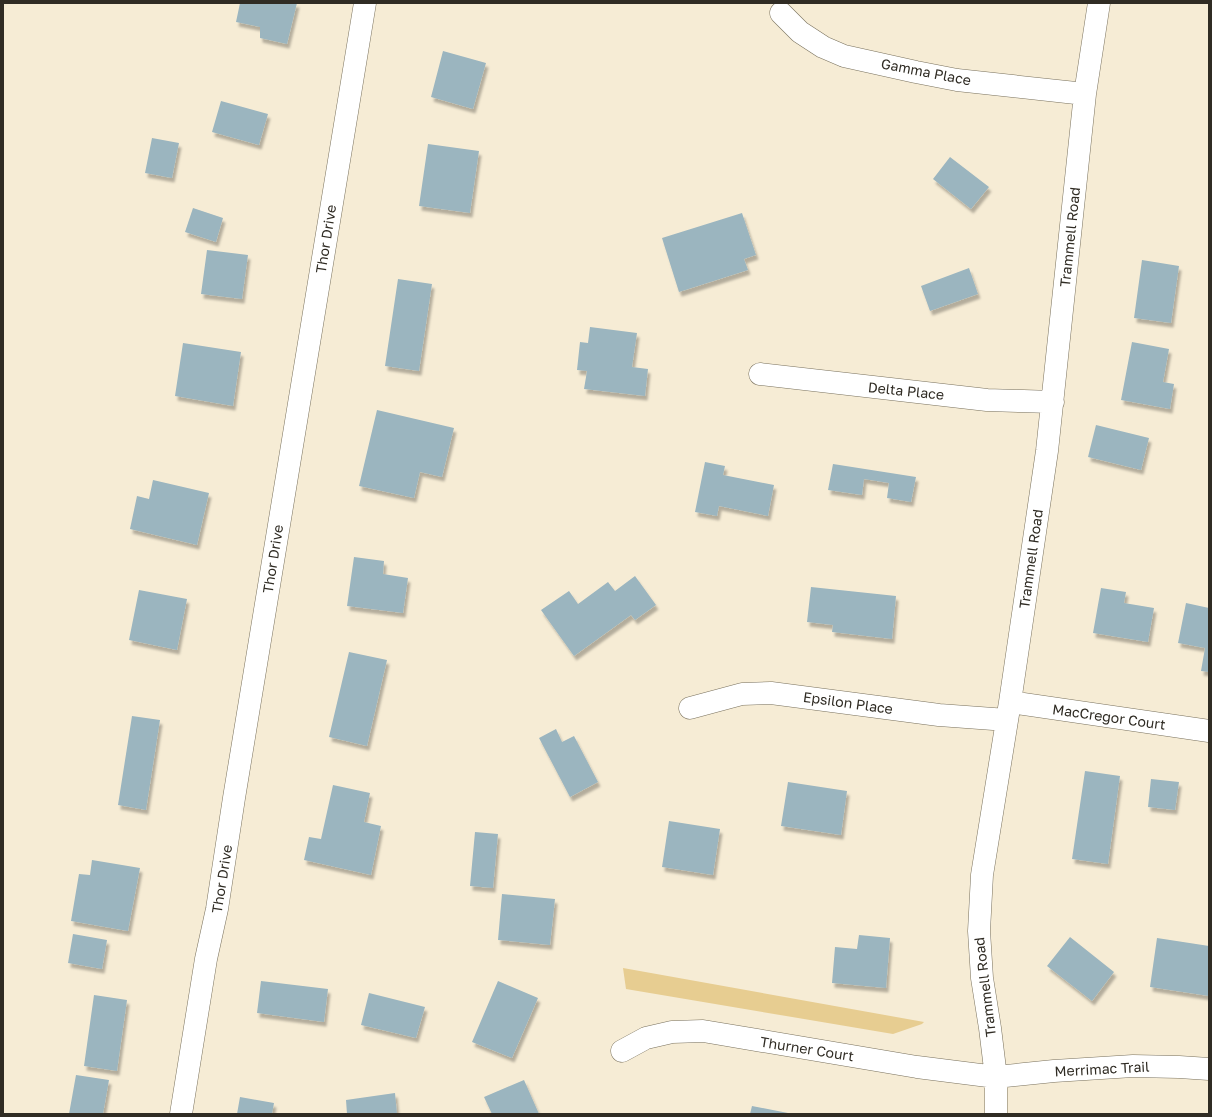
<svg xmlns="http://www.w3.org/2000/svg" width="1212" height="1117" font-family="'Golos Text',sans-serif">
	<defs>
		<filter id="shadow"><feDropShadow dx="2.5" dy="4.5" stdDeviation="1" flood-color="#0004"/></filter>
	</defs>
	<rect width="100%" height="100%" fill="#f6ecd5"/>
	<!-- green -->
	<path fill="#e7cd91" d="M623,968L924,1022L922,1024L893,1034L626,989Z"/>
	<!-- building -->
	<path fill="#9bb5bf" filter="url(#shadow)" d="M240,3H297L287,44L260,38V27L236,22Z
		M443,51L486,63L473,109L431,97Z
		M221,101L268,114L259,145L212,132Z
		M152,138L179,143L172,178L145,173Z
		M428,144L479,151L470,213L419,206Z
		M950,157L989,187L971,209L933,179Z
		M193,208L223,218L216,242L185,232Z
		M742,213L756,255L744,259L748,270L679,292L662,238Z
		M207,250L248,255L242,299L201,294Z
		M1142,260L1179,266L1171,323L1134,318Z
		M969,268L978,294L930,311L921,286Z
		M398,279L432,284L419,371L385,366Z
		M590,327L637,333L632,367L648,369L645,396L584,389L587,371L577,370L580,342L588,343Z
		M1132,342L1169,349L1163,382L1174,384L1170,409L1121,400Z
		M183,343L241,352L233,406L175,396Z
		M377,410L454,428L442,477L420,472L414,498L359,486Z
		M1096,425L1149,438L1141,470L1088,457Z
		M705,462L725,466L723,475L774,485L768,516L719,506L717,516L695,512Z
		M833,464L916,477L911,502L887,498L889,483L864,479L862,495L828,490Z
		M153,480L209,493L197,545L130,529L137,496L149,499Z
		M354,557L384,561L383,574L408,578L403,613L347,606Z
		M635,576L656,605L635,620L631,615L574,656L541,610L569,591L578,604L608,582L615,591Z
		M811,587L896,596L892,639L832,632L833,625L807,622Z
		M1101,588L1126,592L1124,603L1154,608L1148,642L1093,633Z
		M139,590L187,599L177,650L129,640Z
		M1186,603L1209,608V672L1201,671L1205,648L1178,643Z
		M349,652L387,660L367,746L329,737Z
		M132,716L160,720L146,810L118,805Z
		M556,729L562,742L574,736L598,782L570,797L539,738Z
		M1085,771L1120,776L1108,864L1072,859Z
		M1151,779L1179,782L1175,810L1148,807Z
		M788,782L847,791L841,835L781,826Z
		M333,785L370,793L364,822L381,826L371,875L304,860L309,837L321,839Z
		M669,821L720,829L713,875L662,867Z
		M475,832L498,834L493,888L470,886Z
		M92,860L140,868L128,931L71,921L79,874L90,875Z
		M502,894L555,899L550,945L498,940Z
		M73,934L107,940L102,969L68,963Z
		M859,935L890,938L886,988L832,983L835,947L857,949Z
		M1070,937L1114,972L1092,1001L1047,966Z
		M1157,938L1209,946V996L1150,987Z
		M261,981L328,989L324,1022L257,1013Z
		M498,981L538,998L512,1058L472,1042Z
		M369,993L425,1007L416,1038L361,1025Z
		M94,995L127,1000L117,1071L84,1066Z
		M76,1075L109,1080L103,1114H69Z
		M524,1080L539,1114H492L484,1097Z
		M395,1093L397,1114H347L346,1100Z
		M240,1097L274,1103L272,1114H237Z
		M752,1106L788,1113V1114H750Z"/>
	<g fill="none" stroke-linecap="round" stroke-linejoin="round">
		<!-- minor casing -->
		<g stroke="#79715d" stroke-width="23">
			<path id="minor" d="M781,13L800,32L823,47L844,56L916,72L957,80L1085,94
				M760,374L987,400L1053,402
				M1010,702L1209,731
				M690,708L742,694L771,693L939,715L1007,720
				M622,1051L646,1038L672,1032L703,1031L917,1067L996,1077L1054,1071L1133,1066L1179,1067L1209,1069
				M181,1114L206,959L217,909L234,798L365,3
				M996,1114V1077L990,1028L982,978L979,931L982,875L1010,702L1047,451L1085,94L1099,3"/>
		</g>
		<!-- minor -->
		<use href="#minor" stroke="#fff" stroke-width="22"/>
	</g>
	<g text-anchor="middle" stroke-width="4" stroke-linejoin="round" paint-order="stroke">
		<!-- street labels -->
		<g font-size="14" fill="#302c24" stroke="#fff">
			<text transform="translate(926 72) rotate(11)" y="5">Gamma Place</text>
			<text transform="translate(1070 237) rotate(-84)" y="5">Trammell Road</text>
			<text transform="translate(326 239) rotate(-81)" y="5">Thor Drive</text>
			<text transform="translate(906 391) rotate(6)" y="5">Delta Place</text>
			<text transform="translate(273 559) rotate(-81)" y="5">Thor Drive</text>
			<text transform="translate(1031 559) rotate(-82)" y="5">Trammell Road</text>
			<text transform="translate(848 703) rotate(8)" y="5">Epsilon Place</text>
			<text transform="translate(1109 717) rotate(8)" y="5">MacCregor Court</text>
			<text transform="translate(222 879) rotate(-81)" y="5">Thor Drive</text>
			<text transform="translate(985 987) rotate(-97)" y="5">Trammell Road</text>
			<text transform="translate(807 1049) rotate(9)" y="5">Thurner Court</text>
			<text transform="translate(1102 1069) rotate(-3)" y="5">Merrimac Trail</text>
		</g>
	</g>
	<!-- border -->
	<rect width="1212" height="1117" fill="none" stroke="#302c24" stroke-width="8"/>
</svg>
